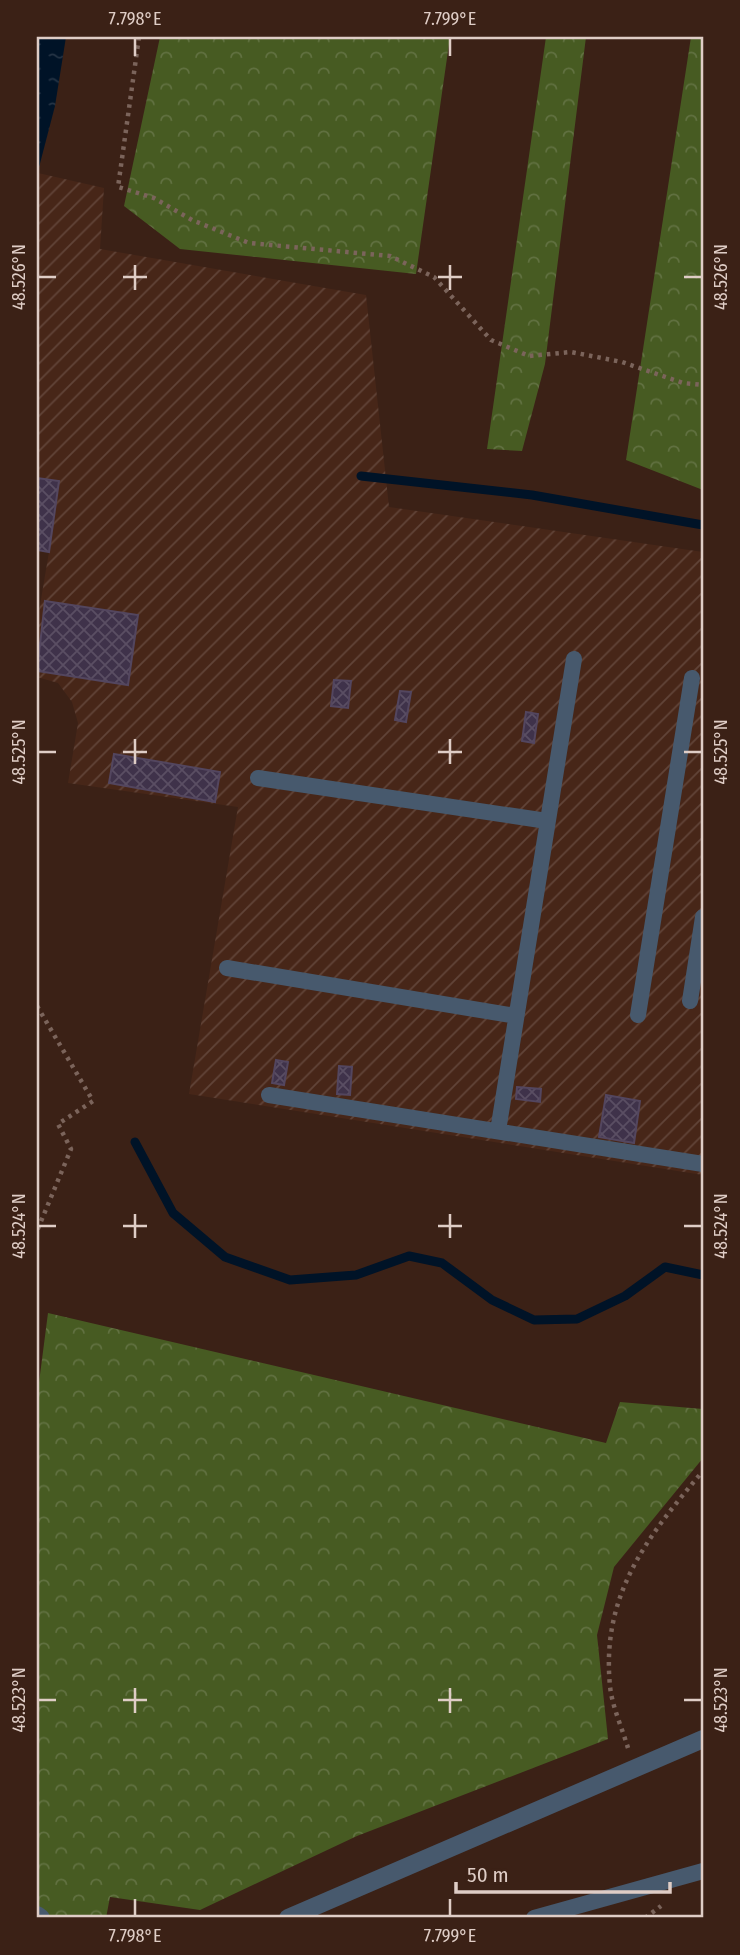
<svg xmlns="http://www.w3.org/2000/svg" width="740" height="1955" font-family="'Fira Sans Condensed',sans-serif">
	<defs>
		<pattern id="industrial-furrows" width="10" height="10" patternUnits="userSpaceOnUse" patternTransform="scale(1.75)"><rect width="10" height="10" fill="#472618"/><path d="M-1 1l2-2M0 10L10 0M9 11l2-2" fill="none" stroke="#614438"/></pattern>
		<pattern id="forest-crowns" width="20" height="18" patternUnits="userSpaceOnUse" patternTransform="scale(1.75)"><rect width="20" height="18" fill="#475b22"/><path d="M2 6a3 3 0 1 1 6 0M12 15a3 3 0 1 1 6 0" fill="none" stroke="#617141"/></pattern>
		<pattern id="water-ripples" width="26" height="14" patternUnits="userSpaceOnUse" patternTransform="scale(1.75)"><rect width="26" height="14" fill="#001327"/><path d="M2 4q2-2 4 0t4 0M15 11q2-2 4 0t4 0" fill="none" stroke="#253445"/></pattern>
		<pattern id="building-cross-hatch" width="8" height="8" patternUnits="userSpaceOnUse" patternTransform="scale(1.75)"><rect width="8" height="8" fill="#3f324a"/><path d="M0 0l8 8M0 8l8-8" fill="none" stroke="#5a4e63"/></pattern>
	</defs>
	<rect width="100%" height="100%" fill="#3b2116"/>
	<!-- industrial -->
	<path fill="url(#industrial-furrows)" d="M38,173L104,188L100,249L366,295L389,507L703,552V1175L189,1094L238,807L68,783L78,723L72,702L58,683L37,677V623L49,552L37,550Z"/>
	<!-- forest -->
	<path fill="url(#forest-crowns)" d="M160,37H450L416,274L180,249L124,206Z
		M546,37H586L545,364L522,451L487,449Z
		M691,37H703V490L626,460Z
		M48,1313L606,1443L620,1402L703,1409V1458L614,1567L597,1635L608,1739L357,1836L200,1910L110,1897L106,1918H37V1398Z"/>
	<!-- water -->
	<path fill="url(#water-ripples)" d="M37,37H66L55,106L37,175Z"/>
	<g fill="none" stroke-linecap="round" stroke-linejoin="round">
		<!-- stream -->
		<path stroke="#001327" stroke-width="9" d="M361,476L532,495L703,525
			M135,1142L173,1213L225,1257L290,1280L356,1275L409,1256L442,1263L492,1300L534,1320L577,1319L625,1296L665,1267L703,1275"/>
	</g>
	<!-- building -->
	<path fill="url(#building-cross-hatch)" stroke="#53465f" stroke-width="2" d="M37,478L59,481L49,552L37,550Z
		M45,601L138,615L128,685L37,671Z
		M334,680L351,681L348,708L331,706Z
		M400,691L411,692L406,722L395,720Z
		M526,712L538,714L534,743L522,741Z
		M114,754L220,772L215,802L109,783Z
		M276,1060L288,1062L284,1085L272,1083Z
		M339,1066L352,1067L350,1095L337,1094Z
		M517,1087L541,1089L540,1102L516,1099Z
		M606,1095L640,1101L634,1143L599,1137Z"/>
	<g fill="none" stroke-linecap="round" stroke-linejoin="round">
		<!-- path -->
		<path stroke="#7b645b" stroke-width="4.5" stroke-dasharray="3.5 5" stroke-linecap="butt" d="M139,37L118,187L154,198L192,220L249,243L390,256L434,277L491,340L529,356L571,352L622,362L683,383L703,385
			M37,1006L93,1101L58,1124L71,1149L37,1231
			M628,1748C622,1728 612,1706 610,1686C601,1595 647,1537 703,1471
			M645,1918L661,1906"/>
		<!-- lane -->
		<path stroke="#47596d" stroke-width="16" d="M258,778L547,821
			M227,968L516,1016
			M690,1001L703,917
			M638,1015L692,678
			M269,1095L703,1164
			M498,1131L574,659
			M534,1918L703,1871"/>
		<!-- street -->
		<path stroke="#47596d" stroke-width="18" d="M37,1915L41,1918
			M288,1918L703,1739"/>
	</g>
	<!-- ticks -->
	<path fill="none" stroke="#dfcdc6" stroke-width="2.5" d="M135,38V56M450,38V56M135,265V290M450,265V290M38,277H56M123,277H147M438,277H462M684,277H702M135,739V764M450,739V764M38,752H56M123,752H147M438,752H462M684,752H702M135,1214V1238M450,1214V1238M38,1226H56M123,1226H147M438,1226H462M684,1226H702M135,1688V1713M450,1688V1713M38,1700H56M123,1700H147M438,1700H462M684,1700H702M135,1899V1916M450,1899V1916"/>
	<!-- border -->
	<rect width="740" height="1955" fill="none" stroke="#3b2116" stroke-width="77"/>
	<!-- scale -->
	<path d="M456 1882v10h214v-10" fill="none" stroke="#dfcdc6" stroke-width="3.5"/>
	<text x="467" y="1882" font-size="21" fill="#dfcdc6" stroke="#3b2116" stroke-width="5" paint-order="stroke">50 m</text>
	<rect x="38" y="38" width="664" height="1878" fill="none" stroke="#dfcdc6" stroke-width="2.5"/>
	<g font-size="18" text-anchor="middle" fill="#dfcdc6">
		<text x="135" y="25">7.798°E</text>
		<text x="450" y="25">7.799°E</text>
		<text transform="translate(19 277) rotate(-90)" y="6">48.526°N</text>
		<text transform="translate(721 277) rotate(-90)" y="6">48.526°N</text>
		<text transform="translate(19 752) rotate(-90)" y="6">48.525°N</text>
		<text transform="translate(721 752) rotate(-90)" y="6">48.525°N</text>
		<text transform="translate(19 1226) rotate(-90)" y="6">48.524°N</text>
		<text transform="translate(721 1226) rotate(-90)" y="6">48.524°N</text>
		<text transform="translate(19 1700) rotate(-90)" y="6">48.523°N</text>
		<text transform="translate(721 1700) rotate(-90)" y="6">48.523°N</text>
		<text x="135" y="1942">7.798°E</text>
		<text x="450" y="1942">7.799°E</text>
	</g>
</svg>
